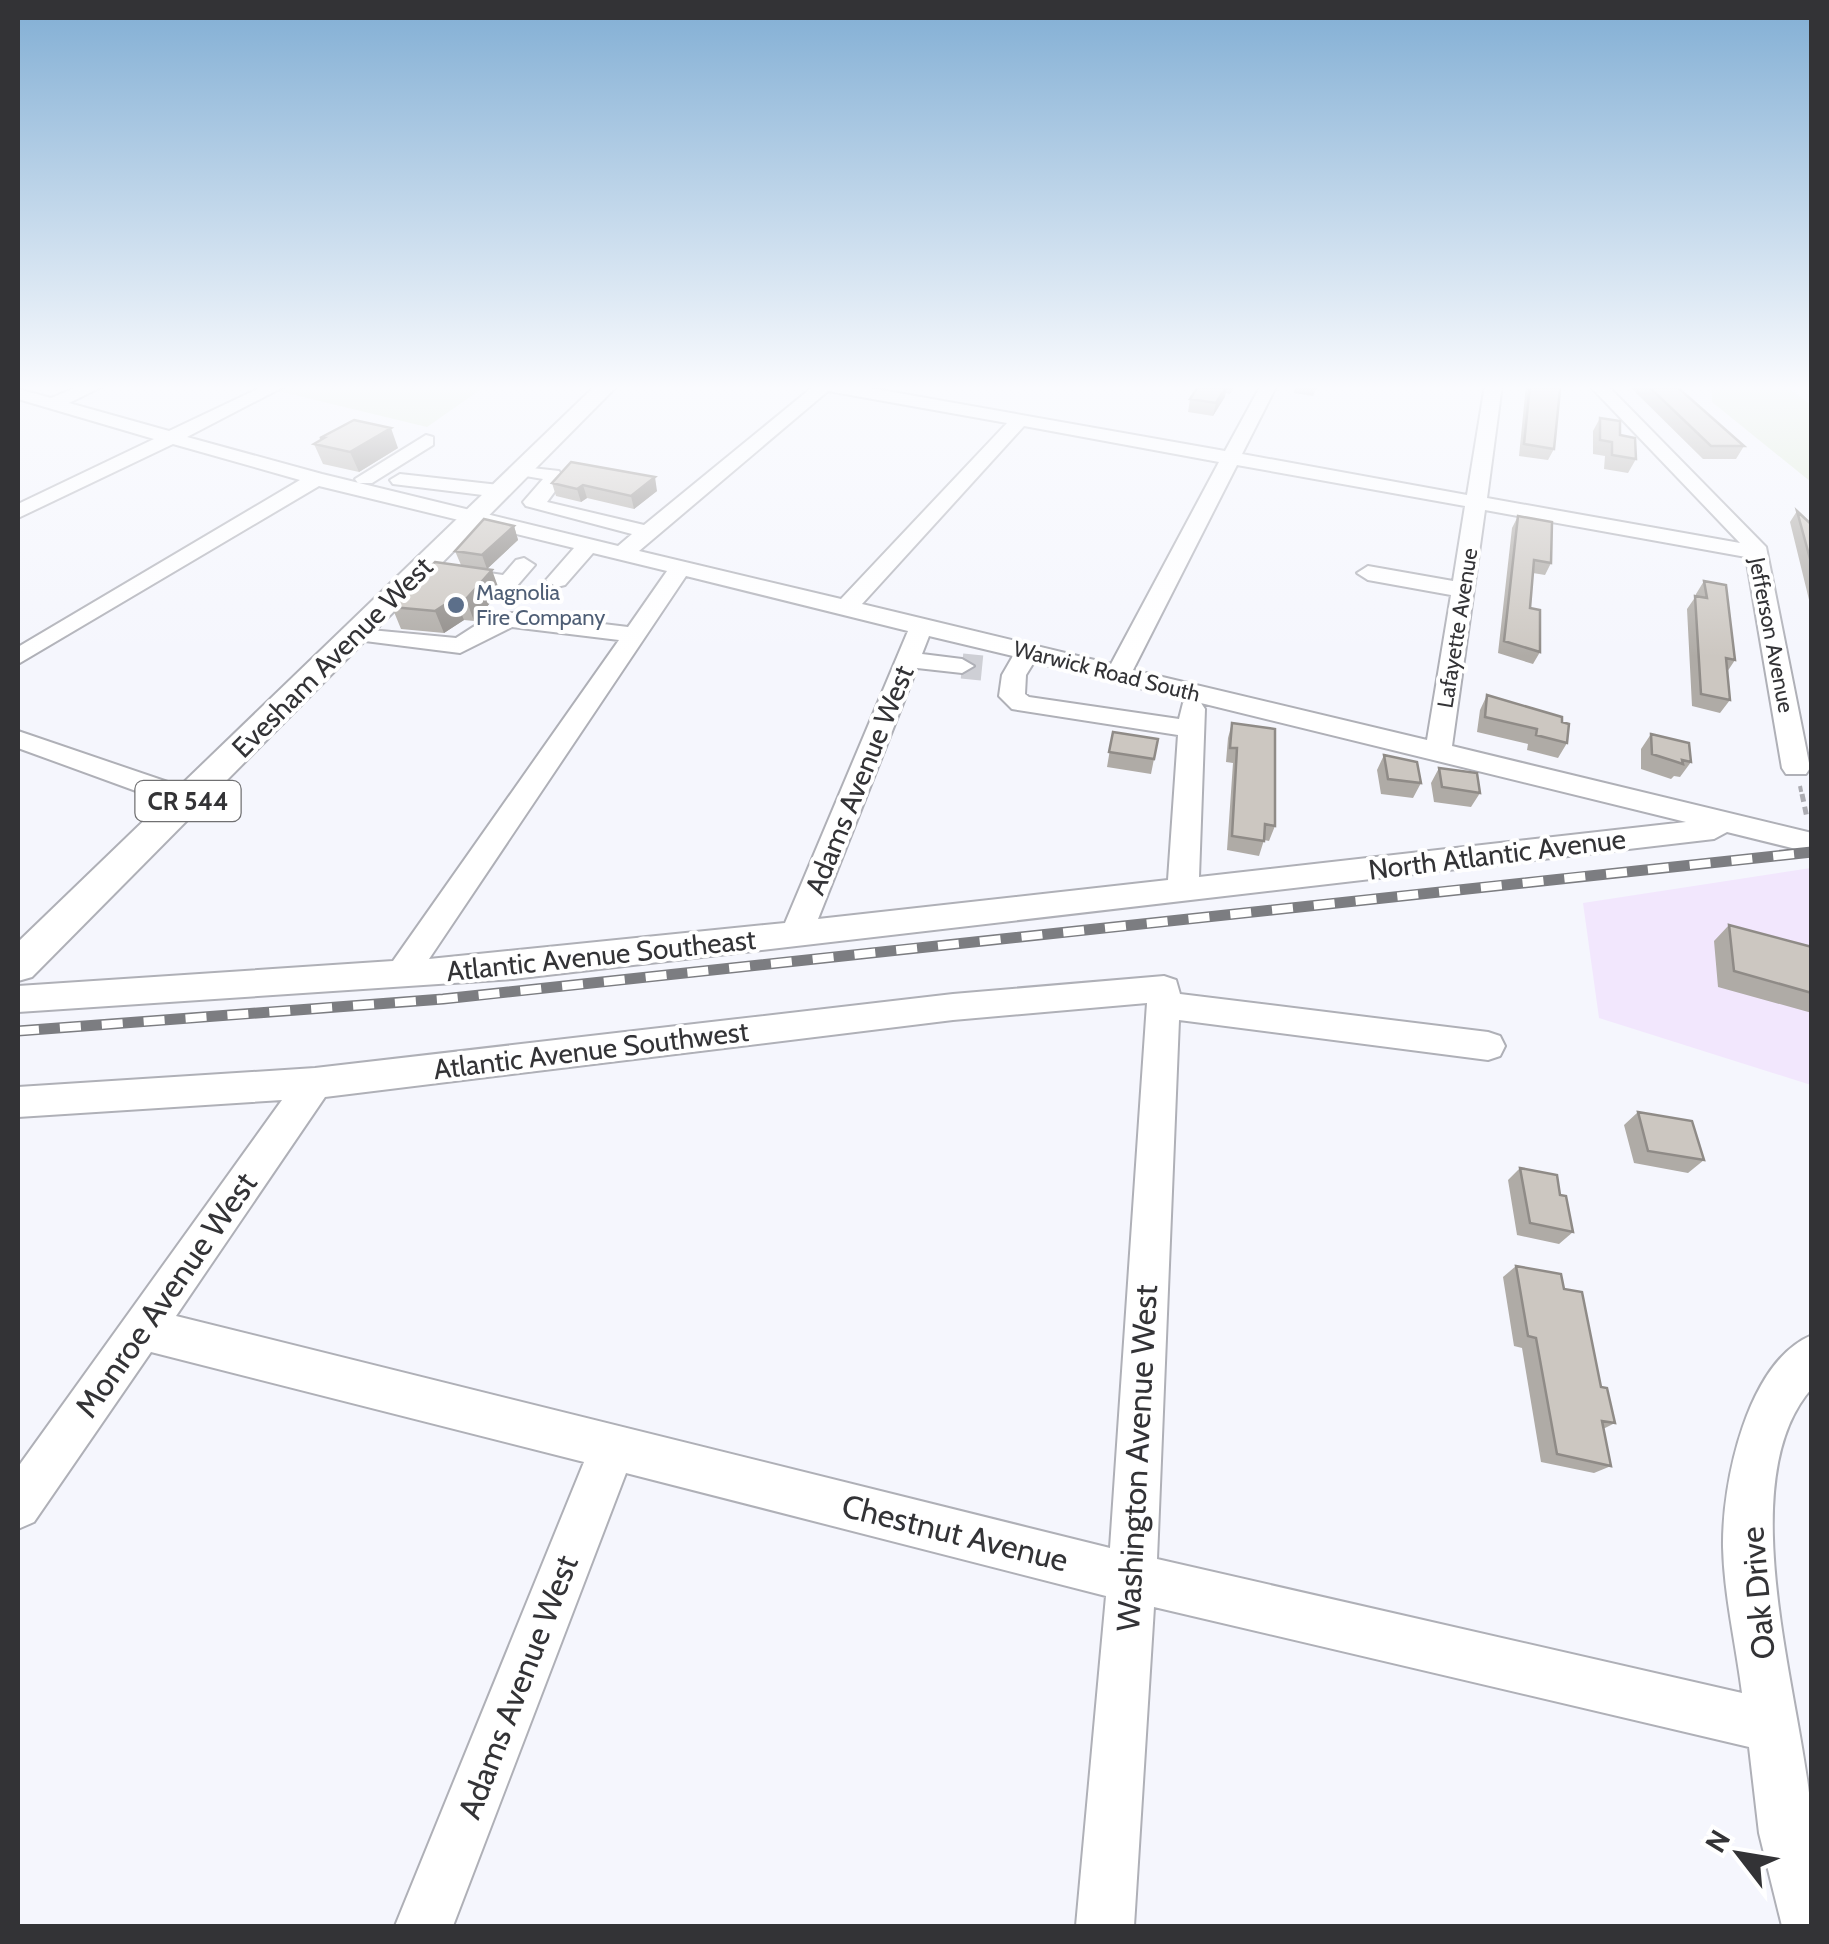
<svg xmlns="http://www.w3.org/2000/svg" width="1829" height="1944" font-family="Cabin,sans-serif">
	<rect width="100%" height="100%" fill="#f5f6fd"/>
	<!-- commercial -->
	<path fill="#f2e7fd" d="M1811,868V1085L1599,1018L1583,903Z"/>
	<!-- green -->
	<path fill="#deead5" d="M282,385H487L427,427L274,390Z
		M1712,385H1785L1811,405V482L1712,402Z"/>
	<g fill="none" stroke-linecap="round" stroke-linejoin="round">
		<!-- minor-tunnel -->
		<path stroke="#cecfd5" stroke-width="25" stroke-dasharray="25 12" stroke-linecap="butt" d="M962,666L982,668"/>
		<!-- minor casing -->
		<g stroke="#afb0b7" stroke-width="4">
			<path id="minor" d="M82,385H105L69,403L169,431L266,385H287L187,437L322,474L618,546L632,534L526,506L523,502L543,479L514,474V466L559,471L564,479L547,502L644,525L815,385H853L1225,451L1261,385H1277L1242,454L1467,495L1485,385H1502L1487,498L1740,543L1589,385H1607L1766,547L1810,768L1806,774H1786L1782,768L1746,557L1485,510L1452,746L1812,833V853L1727,832L1714,839L513,979L18,1012V986L393,961L619,640L512,627L460,653L357,640L349,638L345,633L349,628L456,638L487,618L512,613L628,627L667,571L593,553L565,585L557,587L546,580L574,548L319,486L18,664V647L300,480L173,444L18,518V504L154,439L18,399V389L51,398ZM828,391L1007,423L841,599L639,551ZM1024,426L1219,462L1111,664L862,604ZM1237,465L1465,506L1453,581L1368,566L1357,573L1368,580L1451,595L1427,740L1133,670ZM686,576L908,631L785,923L429,959ZM929,636L1013,656L1002,675L999,696L1012,709L1178,735L1168,880L818,919L917,668L962,673L974,666L962,659L922,654ZM1034,662L1686,822L1199,877L1205,709L1201,703H1183L1179,719L1029,697L1025,694L1026,675Z
				M426,435L433,437V445L372,483H358L355,479Z
				M400,474L499,485L509,491L499,497L393,484L390,480Z
				M524,558L535,565L516,587L508,589L454,582L443,575L454,568L503,575L516,560Z
				M18,731L200,793L204,800L200,807H180L18,748Z
				M1164,976L1176,980L1180,994L1488,1032L1500,1036L1505,1046L1500,1056L1488,1060L1179,1020L1157,1559L1742,1693C1736,1645 1724,1595 1723,1547C1722,1483 1747,1362 1812,1335V1388C1729,1481 1802,1699 1811,1812C1815,1849 1812,1889 1812,1926H1782L1759,1833L1749,1747L1154,1607L1134,1926H1076L1106,1596L626,1473L453,1926H395L584,1462L151,1352L34,1522L18,1529V1467L282,1100L18,1117V1087L315,1068L953,994ZM1147,1003L1110,1548L176,1316L325,1097L953,1020Z"/>
		</g>
		<!-- major casing -->
		<g stroke="#afb0b7" stroke-width="4">
			<path id="major" d="M596,385H618L32,977L18,981V942Z"/>
		</g>
		<!-- path-far1 -->
		<path stroke="#acacb2" stroke-width="4" stroke-dasharray="6 4" stroke-linecap="butt" d="M1800,786L1802,796"/>
		<!-- path -->
		<path stroke="#acacb2" stroke-width="5" stroke-dasharray="8 5" stroke-linecap="butt" d="M1802,794L1807,818"/>
		<!-- minor -->
		<use href="#minor" fill="#fff" fill-rule="evenodd"/>
		<!-- major -->
		<use href="#major" fill="#fff" fill-rule="evenodd"/>
		<!-- rail casing -->
		<g stroke="#7c7d81" stroke-width="11">
			<path id="rail" d="M18,1031L443,999L1812,852"/>
		</g>
		<!-- rail -->
		<use href="#rail" stroke="#fff" stroke-width="8" stroke-dasharray="21" stroke-linecap="butt"/>
	</g>
	<!-- wall -->
	<path fill="#afaba6" d="M1199,385H1235L1230,394L1226,393L1213,416L1188,412L1190,399Z
		M1296,385H1318L1313,396L1294,393Z
		M1526,385H1559L1554,449L1548,460L1519,456Z
		M1628,385H1675L1744,446L1736,459H1703Z
		M1600,418L1620,435L1636,459L1628,473L1604,469L1605,456L1593,454V431Z
		M320,438L398,448L359,472L323,464L314,444L321,440Z
		M571,462L657,491L634,509L587,498L581,502L556,496L552,483Z
		M1797,511L1812,525V612L1790,522Z
		M1518,516L1551,563L1545,575L1533,573L1530,608L1540,652L1533,664L1498,653L1512,528Z
		M514,526L518,540L487,569L461,565L455,551Z
		M1704,581L1735,660L1727,672L1730,700L1720,713L1692,706L1687,609L1696,596V594Z
		M500,592L474,621L464,620L444,633L401,629L392,607Z
		M1487,695L1567,743L1558,758L1527,750L1528,744L1477,732L1480,710Z
		M1232,723L1275,826L1269,841L1264,840L1259,856L1227,850L1233,763L1226,762L1228,738Z
		M1113,732L1154,759L1151,774L1107,767Z
		M1651,734L1691,762L1680,777L1674,776L1671,779L1641,769V749Z
		M1384,755L1421,783L1413,798L1381,794L1377,770Z
		M1439,768L1480,793L1471,807L1434,802L1431,783Z
		M1729,925L1812,947V1013L1718,987L1714,941Z
		M1638,1112L1704,1160L1688,1173L1634,1163L1624,1125Z
		M1520,1168L1560,1195L1573,1232L1559,1244L1517,1235L1508,1180Z
		M1516,1266L1564,1289L1615,1423L1603,1429L1611,1466L1594,1473L1541,1462L1522,1348L1514,1346L1503,1277Z"/>
	<!-- shaded-wall -->
	<path fill="#8f8b87" d="M1227,385L1225,397L1213,416L1216,403Z
		M391,428L398,448L359,472L350,452Z
		M655,477L657,491L634,509L631,496Z
		M583,485L587,498L581,502L577,489Z
		M514,526L518,540L487,569L482,555Z
		M492,570L500,592L474,621L466,599Z
		M455,598L464,620L444,633L435,611Z"/>
	<!-- building -->
	<path fill="#ccc7c1" stroke="#8f8b87" stroke-width="2.5" d="M1199,385H1227L1216,403L1190,399Z
		M1530,385H1559L1560,390L1554,449L1524,444Z
		M1647,385H1675L1744,446H1711Z
		M1600,418L1620,421V435L1635,438L1636,459L1612,455V442L1600,440Z
		M354,420L391,428L350,452L314,444L324,438H320Z
		M571,462L655,477L631,496L583,485L577,489L552,483Z
		M1797,511L1812,525V566Z
		M1518,516L1552,522L1551,563L1534,560L1530,608L1540,610V652L1504,641Z
		M484,519L514,526L482,555L455,551Z
		M435,562L492,570L466,599L455,598L435,611L392,607Z
		M1704,581L1726,585L1735,660L1726,658L1730,700L1701,694L1695,596L1707,598Z
		M1487,695L1562,717V722L1569,724L1567,743L1536,735L1537,729L1485,717Z
		M1232,723L1275,729V826L1265,824L1264,841L1232,836L1237,748H1230Z
		M1113,732L1158,739L1154,759L1109,752Z
		M1651,734L1689,743L1691,762L1682,760L1683,764L1652,754Z
		M1384,755L1417,762L1421,783L1388,779Z
		M1439,768L1477,773L1480,793L1442,787Z
		M1729,925L1812,947V993L1734,971Z
		M1638,1112L1692,1121L1704,1160L1648,1151Z
		M1520,1168L1557,1175L1560,1195L1566,1196L1573,1232L1530,1223Z
		M1516,1266L1561,1274L1564,1289L1582,1292L1601,1387L1607,1388L1615,1423L1602,1421L1611,1466L1557,1454L1536,1338L1528,1336Z"/>
	<!-- sky -->
	<linearGradient id="sky" x2="0" y2="1"><stop stop-color="#81aed4"/><stop offset="0.59" stop-color="#fafbfe"/><stop offset="1" stop-color="#fafbfe" stop-opacity="0"/></linearGradient>
	<rect width="1829" height="657" fill="url(#sky)"/>
	<!-- markers -->
	<circle fill="#5c6f8a" stroke="#fff" stroke-width="4" cx="456" cy="605" r="10"/>
	<g text-anchor="middle" stroke-width="8" stroke-linejoin="round" paint-order="stroke">
		<!-- far-service labels -->
		<g font-size="22" fill="#4e5e75" stroke="#fff" text-anchor="start">
			<text x="476" y="600">Magnolia<tspan x="476" dy="25">Fire Company</tspan></text>
		</g>
		<!-- far-street labels -->
		<g font-size="22" fill="#333336" stroke="#fff">
			<text transform="translate(1457 628) rotate(-81)" y="8">Lafayette Avenue</text>
			<text transform="translate(1772 635) rotate(79)" y="8">Jefferson Avenue</text>
			<text transform="translate(1107 671) rotate(14)" y="8">Warwick Road South</text>
		</g>
		<!-- shield labels -->
		<rect fill="#fff" stroke="#707072" stroke-width="2.5" x="135.5" y="781" width="105" height="40" rx="8"/>
		<g font-size="25" font-weight="bold" fill="#333336">
			<text x="188" y="810">CR 544</text>
		</g>
		<!-- street labels -->
		<g font-size="28" fill="#333336" stroke="#fff">
			<text transform="translate(332 657) rotate(-45)" y="10">Evesham Avenue West</text>
			<text transform="translate(859 780) rotate(-68)" y="10">Adams Avenue West</text>
			<text transform="translate(1497 854) rotate(-7)" y="10">North Atlantic Avenue</text>
			<text transform="translate(601 955) rotate(-6)" y="10">Atlantic Avenue Southeast</text>
			<text transform="translate(591 1050) rotate(-7)" y="10">Atlantic Avenue Southwest</text>
		</g>
		<!-- near-street labels -->
		<g font-size="32" fill="#333336" stroke="#fff">
			<text transform="translate(166 1295) rotate(-55)" y="11">Monroe Avenue West</text>
			<text transform="translate(1137 1458) rotate(-87)" y="11">Washington Avenue West</text>
			<text transform="translate(955 1533) rotate(14)" y="11">Chestnut Avenue</text>
			<text transform="translate(1758 1593) rotate(-95)" y="11">Oak Drive</text>
			<text transform="translate(518 1687) rotate(-69)" y="11">Adams Avenue West</text>
		</g>
	</g>
	<!-- border -->
	<rect width="1829" height="1944" fill="none" stroke="#333336" stroke-width="40"/>
	<!-- north arrow -->
	<g transform="translate(1739 1854) rotate(301)" stroke="#ffffff" stroke-width="8" paint-order="stroke">
	<path d="M0-8L18 38L0 25L-18 38Z" fill="#333336"/>
	<text y="-15" font-size="28" font-weight="bold" text-anchor="middle" fill="#333336">N</text>
	</g>
</svg>
